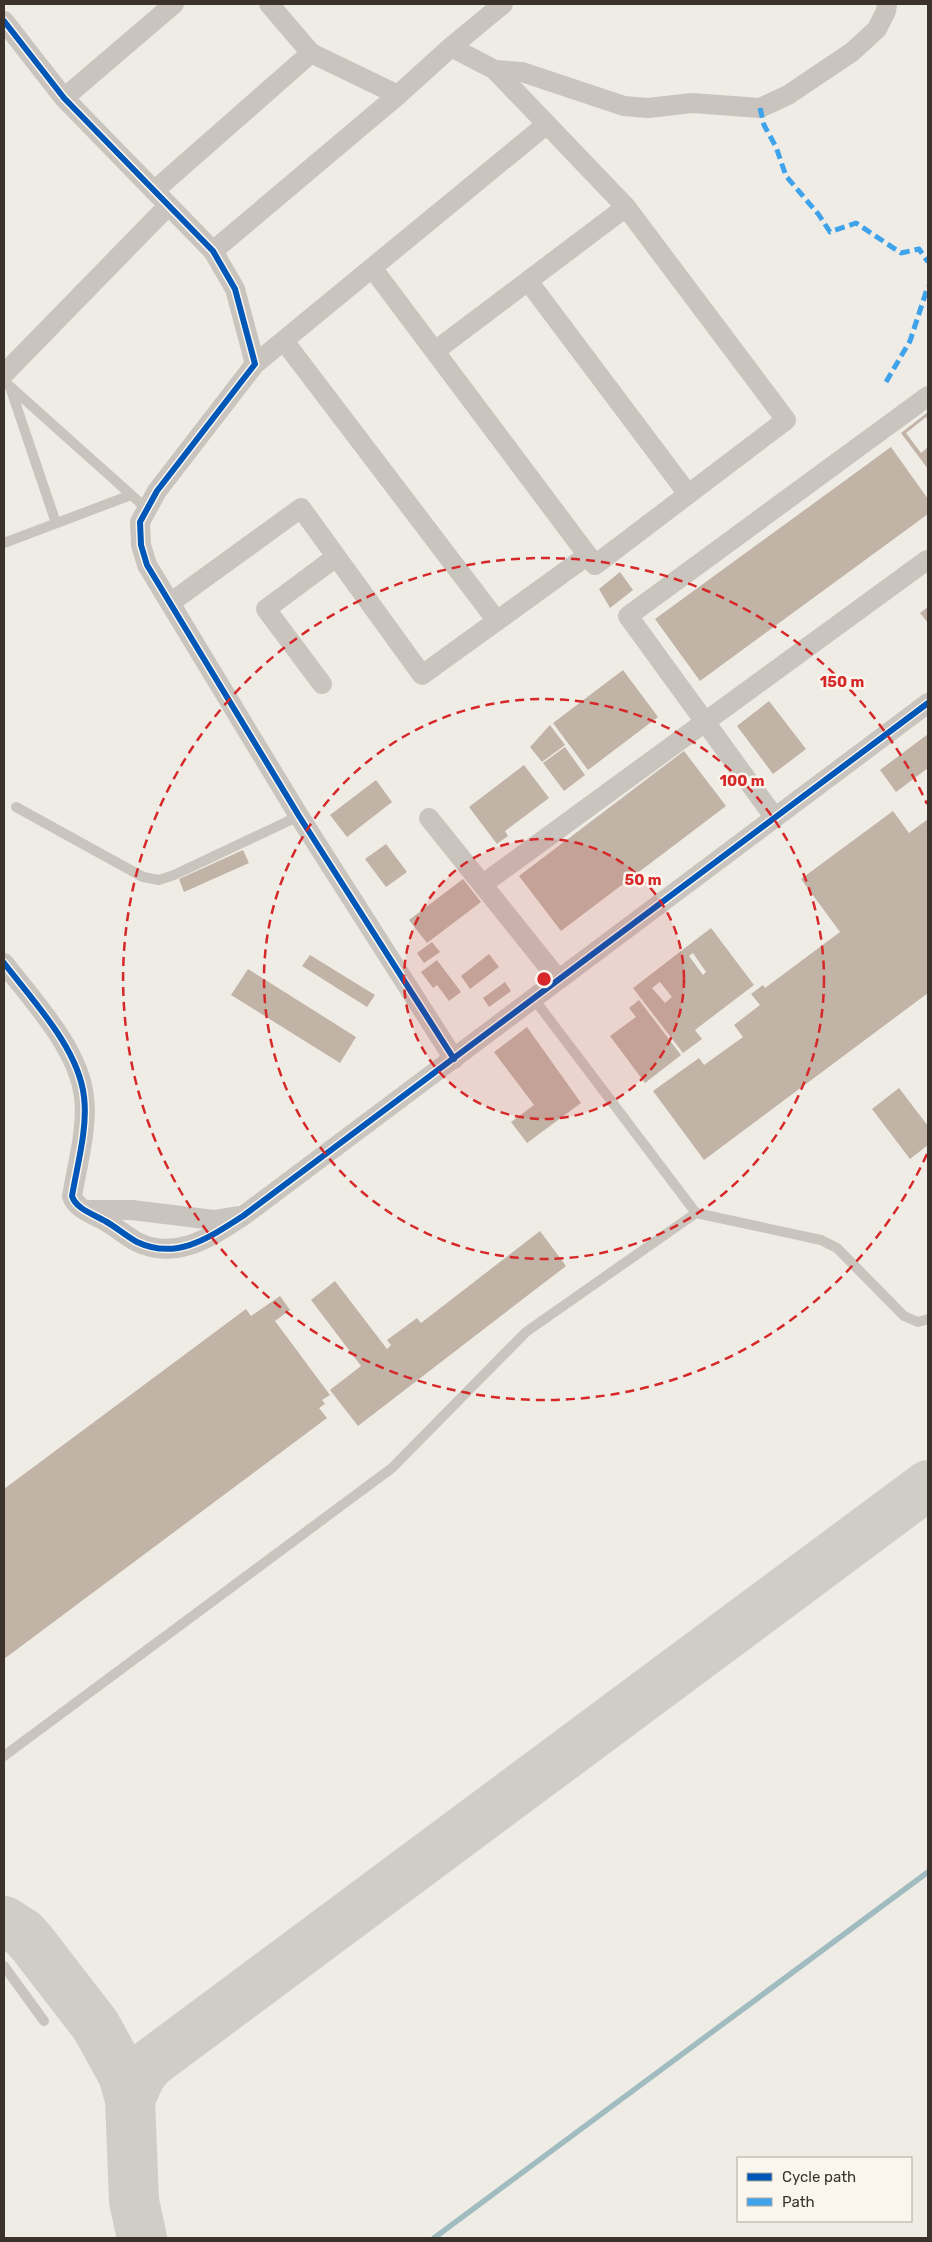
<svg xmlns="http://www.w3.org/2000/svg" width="932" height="2242" font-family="Rubik,sans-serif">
	<rect width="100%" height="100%" fill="#efece5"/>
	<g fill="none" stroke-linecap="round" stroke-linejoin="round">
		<!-- stream -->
		<path stroke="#a1bcc0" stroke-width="5.5" d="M434,2238L928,1872"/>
		<!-- taxiway -->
		<path stroke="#d0ccc6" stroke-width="50" d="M4,1921L23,1933L32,1943L96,2026L123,2075L130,2099L134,2201L142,2238
			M130,2099L141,2075L151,2063L928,1485"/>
	</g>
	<!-- building -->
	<path fill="#c2b3a7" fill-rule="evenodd" d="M928,412V420L926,417L906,433L921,453L928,447V469L901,433Z
		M891,447L928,499V514L700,681L655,619Z
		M620,572L633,590L610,608L599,589Z
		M928,607V623L920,613Z
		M623,670L658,717L588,770L553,723Z
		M769,701L806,749L773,774L737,726Z
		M550,725L565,745L542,762L530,747Z
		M928,734V768L896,792L880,770Z
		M565,747L585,775L564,791L543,763Z
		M684,751L726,806L561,931L519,876Z
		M524,765L549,798L505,831L508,836L497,844L469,807Z
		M376,780L392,802L347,837L330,815Z
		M893,811L909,833L928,819V993L704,1160L653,1091L699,1058L704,1065L743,1037L734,1025L760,1005L751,994L763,985L765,988L840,932L801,879Z
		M386,844L407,872L386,887L365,859Z
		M243,850L249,863L184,892L179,879Z
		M463,879L481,902L427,943L409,920Z
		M711,928L754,985L695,1030L702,1039L683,1053L633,988ZM693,953L706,972L703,975L689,956ZM660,982L672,997L665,1003L652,988Z
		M432,942L440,952L424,963L417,953Z
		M489,954L499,967L470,989L461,976Z
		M310,955L375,995L367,1007L302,966Z
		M437,960L461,992L449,1001L437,985L433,988L421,972Z
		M248,969L356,1037L340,1063L231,995Z
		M505,982L511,991L489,1007L483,998Z
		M639,1000L681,1055L645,1083L610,1036L636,1017L629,1008Z
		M527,1027L581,1103L527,1143L511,1122L534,1105L494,1052Z
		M899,1088L928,1126V1145L910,1159L872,1109Z
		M540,1231L566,1266L358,1426L330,1390L361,1366L311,1300L335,1281L387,1349L391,1345L387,1340L417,1318L421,1323Z
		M280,1296L290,1310L275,1321L330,1395L322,1400L325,1404L319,1408L327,1418L4,1659V1489L246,1309L251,1316Z"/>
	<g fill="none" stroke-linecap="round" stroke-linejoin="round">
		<!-- lane -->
		<path stroke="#c9c4bd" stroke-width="10" d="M4,381L147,509
			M10,387L56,523
			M4,543L131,495
			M16,807L143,877L159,880L174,875L299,816
			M534,999L696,1213L821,1240L837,1248L904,1316L918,1322L928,1319
			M4,1756L392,1468L526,1332L696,1213
			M4,1966L44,2021"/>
		<!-- street -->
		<path stroke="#c9c4bd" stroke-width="20" d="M269,4L311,53L398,95
			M4,21L64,98L213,251L235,289L255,364L157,491L140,522L141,545L147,565L299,816L454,1059
			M495,70L522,72L624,106L648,108L692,103L760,108L788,95L852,52L877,29L886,11L887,4
			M64,98L174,4
			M154,191L311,53
			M213,251L398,95L451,47L503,4
			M373,269L595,565L786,420L626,207L495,70L451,47
			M528,281L688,494
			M284,341L497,621
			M435,351L626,207
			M255,364L547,124
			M4,374L168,206
			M170,603L301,508L422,675L588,555
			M322,684L266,609L336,557
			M429,818L558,979
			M775,818L628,616L928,396
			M483,884L927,560L928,562
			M4,963C33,1001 79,1049 84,1097C88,1127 77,1166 72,1196C76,1209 93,1214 105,1221C116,1227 126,1236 137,1242C177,1261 210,1237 243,1216L928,703
			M88,1210H132L214,1220L238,1216"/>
		<!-- quiet -->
		<path stroke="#3fa3eb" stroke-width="5" stroke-dasharray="10 5" stroke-linecap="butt" d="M760,108L764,125L776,147L786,176L819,215L830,232L856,223L901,253L919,249L928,262
			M886,382L910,341L928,286"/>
		<!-- cycleway casing -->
		<g stroke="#faf6ee" stroke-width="9">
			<path id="cycleway" d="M4,21L64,98L213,251L235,289L255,364L157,491L140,522L141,545L147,565L299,816L454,1059
				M4,963C33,1001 79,1049 84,1097C88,1127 77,1166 72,1196C76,1209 93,1214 105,1221C116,1227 126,1236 137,1242C177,1261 210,1237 243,1216L928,703"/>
		</g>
		<!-- cycleway -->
		<use href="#cycleway" stroke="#0057b8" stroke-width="6"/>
	</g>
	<!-- distance rings -->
	<circle cx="544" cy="979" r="140" fill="#d62828" fill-opacity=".12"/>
	<g fill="none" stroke="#d62828" stroke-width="2.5" stroke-dasharray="9 6">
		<circle cx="544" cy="979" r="140"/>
		<circle cx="544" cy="979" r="280"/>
		<path d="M927 1154A421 421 0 1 1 927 804"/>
	</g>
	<circle cx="544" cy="979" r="8" fill="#d62828" stroke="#faf6ee" stroke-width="2.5"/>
	<g font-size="15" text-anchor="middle" font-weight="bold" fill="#d62828" stroke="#faf6ee" stroke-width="5" stroke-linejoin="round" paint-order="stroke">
		<text x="842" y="687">150 m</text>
		<text x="742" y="786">100 m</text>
		<text x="643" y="885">50 m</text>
	</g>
	<!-- border -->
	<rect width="932" height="2242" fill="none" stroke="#3a322b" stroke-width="10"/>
	<!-- legend -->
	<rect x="737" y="2157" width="175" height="65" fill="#faf6ee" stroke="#ada8a0"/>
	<rect x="747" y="2173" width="25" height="8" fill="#0057b8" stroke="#ada8a0"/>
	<text x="782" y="2182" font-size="15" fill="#3a322b">Cycle path</text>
	<rect x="747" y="2198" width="25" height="8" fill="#3fa3eb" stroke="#ada8a0"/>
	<text x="782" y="2207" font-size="15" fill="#3a322b">Path</text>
</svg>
